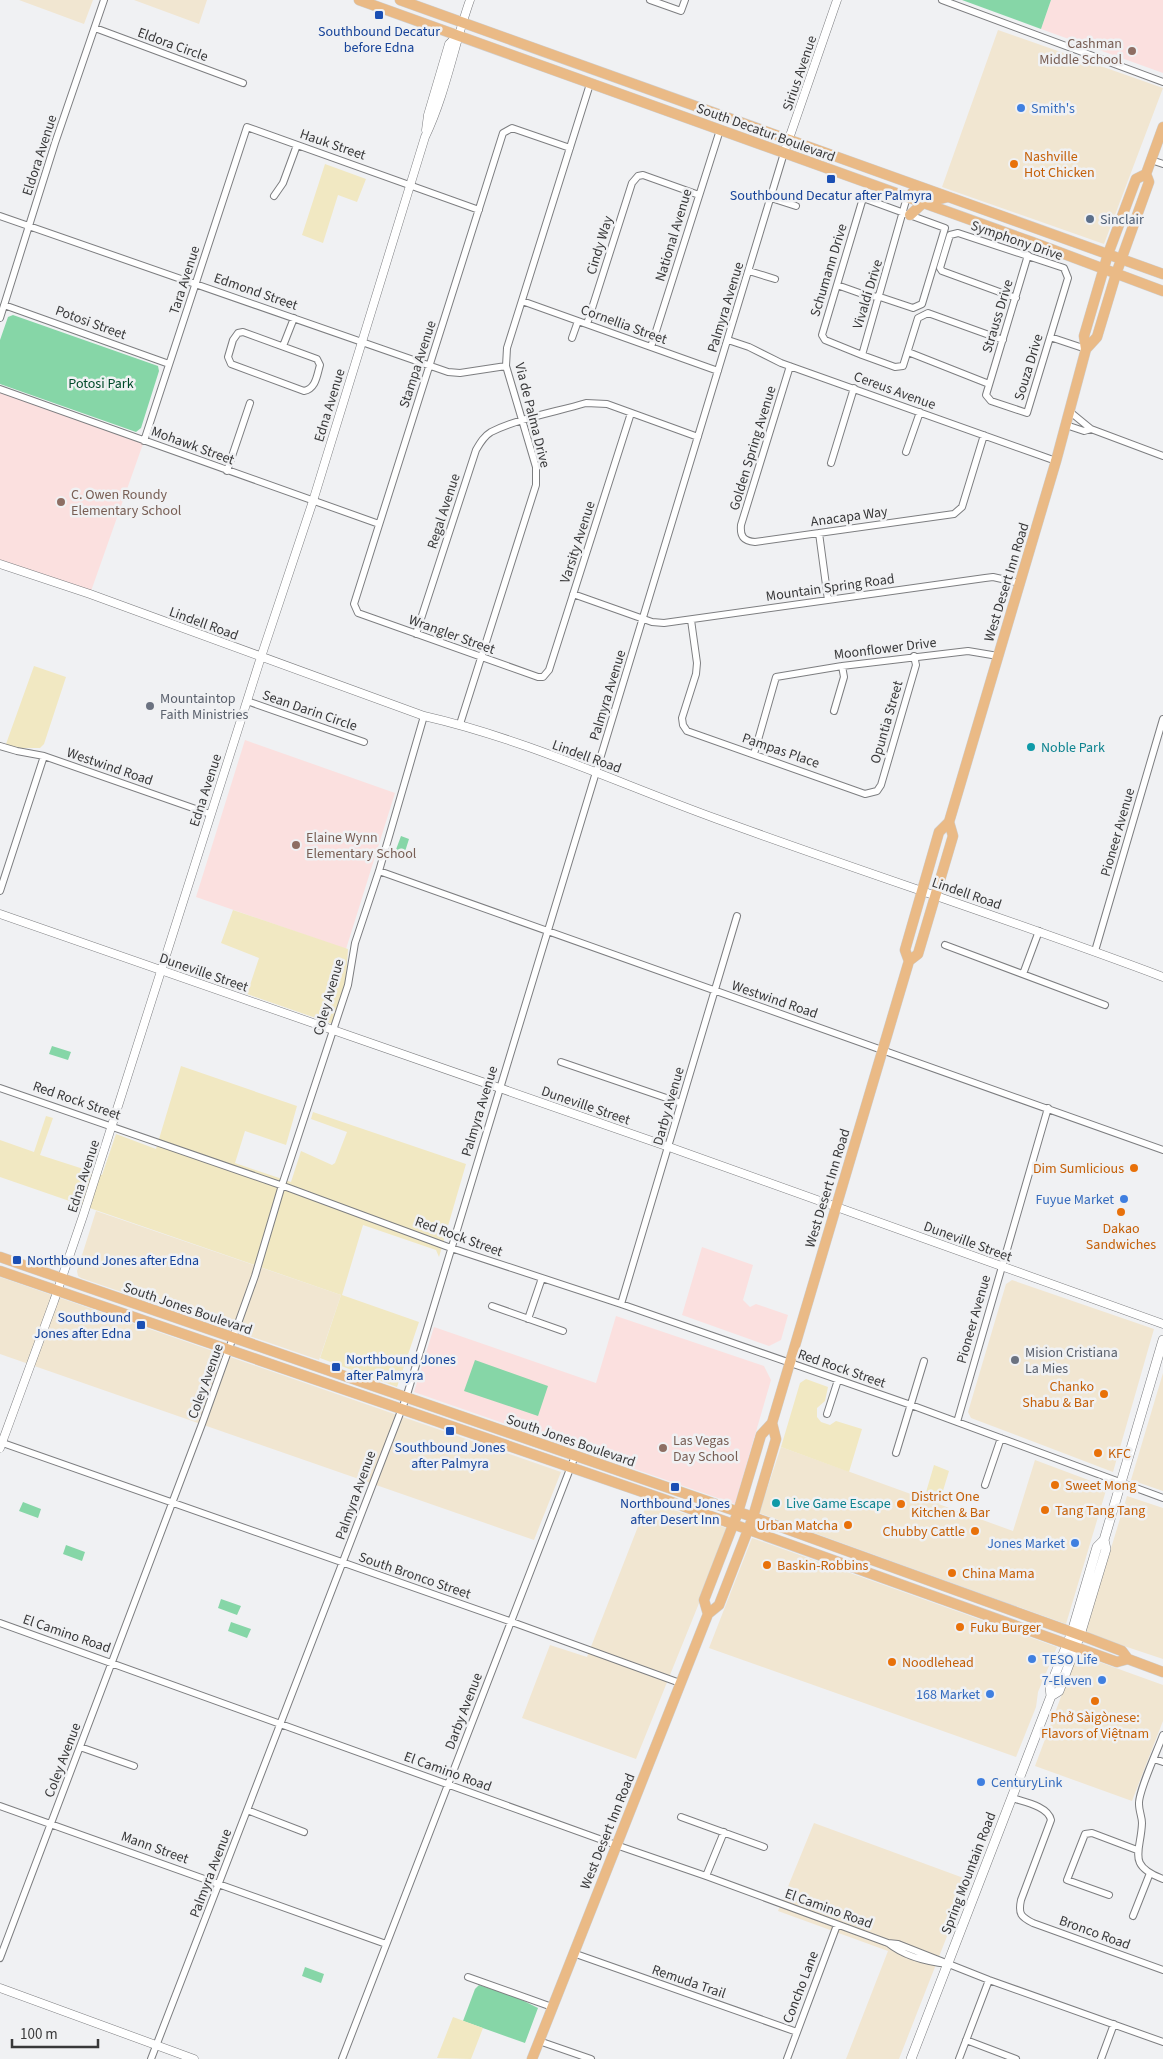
<svg xmlns="http://www.w3.org/2000/svg" width="1163" height="2059" font-family="'Source Sans 3',sans-serif">
	<rect width="100%" height="100%" fill="#f0f1f3"/>
	<!-- commercial -->
	<path fill="#f1e6d1" d="M19,0H93L84,24Z
		M134,0H207L199,24Z
		M998,30L1163,88L1104,244L942,187Z
		M96,1211L341,1295L319,1360L81,1278L78,1276L77,1271Z
		M0,1277L561,1472L534,1540L0,1354Z
		M1012,1280L1154,1329L1113,1472L971,1418L968,1412L1006,1284Z
		M1163,1373V1491L1131,1480Z
		M781,1447L1013,1531L1035,1460L1107,1487L1066,1624L759,1513Z
		M1127,1496L1163,1508V1659L1085,1633Z
		M648,1501L729,1529L636,1759L522,1718L550,1645L587,1657Z
		M752,1538L1057,1647L1038,1692L1036,1707L1016,1757L709,1648Z
		M1077,1654L1163,1685V1721L1132,1801L1035,1766Z
		M814,1823L969,1880L899,2059H846L888,1951L778,1911Z"/>
	<!-- education -->
	<path fill="#fbe0df" d="M1051,0H1163V73L1041,29Z
		M0,389L144,441L90,594L0,564Z
		M245,740L395,793L346,949L196,897Z
		M702,1247L753,1265L743,1300L750,1307L756,1304L788,1315L781,1340L769,1346L682,1315Z
		M616,1316L764,1366L771,1380L735,1504L414,1392L434,1327L596,1383Z"/>
	<!-- green -->
	<path fill="#86d6a7" d="M962,0H1051L1041,29Z
		M13,315L158,366L159,371L141,428L136,432L0,384V340L8,317Z
		M401,836L409,839L403,858L394,855Z
		M52,1046L71,1052L68,1060L49,1054Z
		M475,1360L548,1386L538,1416L464,1391Z
		M23,1502L41,1509L38,1518L19,1511Z
		M66,1545L85,1552L82,1561L63,1554Z
		M221,1599L241,1606L237,1615L218,1608Z
		M231,1622L251,1629L247,1638L228,1631Z
		M305,1967L324,1974L321,1983L302,1976Z
		M479,1985L516,1997L538,2008L525,2043L463,2021L475,1989Z"/>
	<!-- sand -->
	<path fill="#f1e8c2" d="M325,164L366,179L357,202L338,195L323,243L302,235Z
		M34,666L66,677L44,744L40,748H16L6,744Z
		M233,910L348,949L346,979L333,1024L247,994L259,958L221,943Z
		M181,1066L297,1106L286,1145L245,1131L235,1163L291,1182L301,1151L332,1165L335,1163L347,1132L311,1119L313,1112L466,1164L439,1257L436,1250L363,1225L342,1295L419,1322L397,1387L320,1358L341,1295L0,1177V1140L34,1152L46,1116L53,1118L40,1155L102,1175L116,1134L156,1149Z
		M806,1379L828,1387L825,1401L817,1408V1417L821,1422L830,1425L836,1421L862,1429L849,1472L781,1447L800,1383Z
		M934,1465L949,1471L939,1504L924,1499Z
		M453,2017L483,2028L471,2059L437,2058Z"/>
	<g fill="none" stroke-linecap="round" stroke-linejoin="round">
		<!-- minor casing -->
		<g stroke="#7d7e80" stroke-width="8">
			<path id="minor" d="M650,0L681,11L685,0
				M942,0L1163,82
				M95,28L243,83
				M570,148L512,128L503,133L354,604L358,613L538,677H543L549,670L631,413
				M1151,160L1163,164
				M274,196L283,183L297,145
				M907,197L862,355L895,367L903,366L918,318L928,313L1003,340
				M771,198L796,206
				M0,216L448,372L460,373L506,366
				M749,271L775,279
				M837,285L868,296L880,297L913,308L922,304L945,228L863,198L822,335L825,340L862,355
				M1016,298L942,271L940,268L950,235L958,233L1064,268L1068,278L1027,413L991,401L986,395L1028,255
				M522,301L718,371
				M4,305L169,364
				M0,318L55,143L104,0
				M587,324L632,183L638,176L643,175L699,195
				M243,332L317,359L320,365C317,375 316,389 304,391L231,364L228,357L233,340L238,333Z
				M1050,337L1086,349
				M572,338L578,321
				M728,340L749,347L781,363L1056,461
				M283,346L294,318
				M651,347L720,130
				M908,352L989,384
				M790,366L741,525C740,536 743,541 755,542L954,514L962,507L984,435
				M0,389L379,524
				M1069,411L1091,429L1163,456
				M1066,425L1084,431L1091,429
				M144,441L247,127L479,210
				M906,452L920,412
				M831,463L854,388
				M227,471L250,403
				M819,533L828,600
				M573,594L652,622L664,623L985,578L993,577L1020,583
				M691,620L697,663L696,674L682,718L683,725L687,731L865,794L877,791L881,785L916,665L914,656
				M416,634L476,450C480,443 484,436 491,432C519,418 556,412 586,403L607,404L698,437
				M247,701L364,742
				M834,711L844,677L842,666
				M460,724L536,485V467L506,366L507,348L590,84
				M0,746L17,751L44,756L210,814
				M754,754L776,677L842,666L968,651L998,656
				M379,871L1163,1150
				M0,891L44,756
				M945,945L1105,1005
				M1095,951L1163,719
				M1023,974L1039,931
				M561,1062L681,1103
				M0,1088L289,1188L451,1248L621,1304L911,1405L1163,1498
				M621,1304L737,916
				M492,1306L563,1331
				M528,1319L542,1278
				M827,1414L838,1380
				M957,1422L1048,1108
				M0,1442L512,1622L680,1683
				M896,1453L924,1361
				M985,1485L1001,1438
				M0,1623L616,1845L706,1876L888,1943C904,1956 928,1962 948,1964
				M1163,1735C1158,1749 1138,1792 1139,1804C1139,1811 1142,1817 1142,1823C1141,1852 1126,1865 1163,1879
				M80,1747L134,1766
				M1154,1759L1163,1762
				M1012,1798C1024,1802 1048,1806 1051,1820L1021,1900C1018,1914 1021,1917 1033,1923L1163,1970
				M0,1806L386,1944
				M247,1810L304,1832
				M681,1817L764,1847
				M706,1876L724,1832
				M1109,1895L1067,1880L1085,1834L1092,1833L1137,1850
				M1133,1916L1150,1873
				M888,1943L898,1944L989,1980L1163,2042
				M573,1953L797,2032
				M0,1958L202,1424L255,1276L282,1185L348,985L355,943L379,871L424,716
				M468,1977L552,2007
				M966,2040L1016,2059
				M539,2041L591,2059
				M151,2059L406,1398L784,153
				M342,2059L575,1456
				M787,2059L837,1925
				M959,2059L989,1980
				M1101,2059L1114,2024"/>
		</g>
		<!-- tertiary casing -->
		<g stroke="#7d7e80" stroke-width="9">
			<path id="tertiary" d="M426,130L428,115L449,44L458,35
				M784,153L837,0
				M0,564L90,594L424,716C525,739 620,784 717,819C865,873 1015,921 1163,977
				M0,914L669,1147L1163,1324
				M0,1448L54,1301L83,1216L261,657L313,501L425,137C446,93 454,45 470,0
				M0,1988L194,2059"/>
		</g>
		<!-- secondary casing -->
		<g stroke="#7d7e80" stroke-width="10">
			<path id="secondary" d="M1051,1696L1059,1691L1080,1635L1106,1549L1104,1540L1163,1340
				M911,2059L1051,1696L1050,1687L1072,1632L1097,1547L1104,1540"/>
		</g>
		<!-- primary casing -->
		<g stroke="#cfcfcf" stroke-width="11">
			<path id="primary" d="M359,0L1032,242L1163,291
				M400,0L1163,274
				M912,193L936,200L948,197
				M910,215L923,203
				M1086,349L1084,336L1108,254L1136,179L1146,174
				M909,961L905,950L939,832L949,822L1056,461L1086,349L1097,337L1116,274L1149,182L1146,174L1163,127
				M0,1257L753,1517L1088,1638L1122,1651L1128,1659L1163,1672
				M0,1271L663,1499L1117,1662L1128,1659
				M708,1614L704,1600L738,1512L761,1435L772,1423L909,961L918,954L953,836L949,822
				M532,2059L708,1614L719,1605L753,1517L776,1439L772,1423"/>
		</g>
		<!-- minor -->
		<use href="#minor" stroke="#fff" stroke-width="6"/>
		<!-- tertiary -->
		<use href="#tertiary" stroke="#fff" stroke-width="8"/>
		<!-- secondary -->
		<use href="#secondary" stroke="#fff" stroke-width="9"/>
		<!-- primary -->
		<use href="#primary" stroke="#eaba86" stroke-width="10"/>
	</g>
	<!-- markers -->
	<g fill="#1a4fb4" stroke="#f0f1f3" stroke-width="2">
		<rect x="374" y="10" width="10" height="10" rx="2.5"/>
		<rect x="826" y="174" width="10" height="10" rx="2.5"/>
		<rect x="12" y="1255" width="10" height="10" rx="2.5"/>
		<rect x="136" y="1320" width="10" height="10" rx="2.5"/>
		<rect x="331" y="1362" width="10" height="10" rx="2.5"/>
		<rect x="445" y="1426" width="10" height="10" rx="2.5"/>
		<rect x="670" y="1482" width="10" height="10" rx="2.5"/>
	</g>
	<g fill="#8d6e63" stroke="#f0f1f3" stroke-width="2">
		<circle cx="1132" cy="51" r="5"/>
		<circle cx="61" cy="502" r="5"/>
		<circle cx="296" cy="845" r="5"/>
		<circle cx="663" cy="1448" r="5"/>
	</g>
	<g fill="#3f7fe0" stroke="#f0f1f3" stroke-width="2">
		<circle cx="1021" cy="108" r="5"/>
		<circle cx="1124" cy="1199" r="5"/>
		<circle cx="1075" cy="1543" r="5"/>
		<circle cx="1032" cy="1659" r="5"/>
		<circle cx="1102" cy="1680" r="5"/>
		<circle cx="990" cy="1694" r="5"/>
		<circle cx="981" cy="1782" r="5"/>
	</g>
	<g fill="#e8710a" stroke="#f0f1f3" stroke-width="2">
		<circle cx="1014" cy="164" r="5"/>
		<circle cx="1134" cy="1168" r="5"/>
		<circle cx="1121" cy="1212" r="5"/>
		<circle cx="1104" cy="1394" r="5"/>
		<circle cx="1098" cy="1453" r="5"/>
		<circle cx="1055" cy="1485" r="5"/>
		<circle cx="901" cy="1504" r="5"/>
		<circle cx="1045" cy="1510" r="5"/>
		<circle cx="848" cy="1525" r="5"/>
		<circle cx="975" cy="1531" r="5"/>
		<circle cx="767" cy="1565" r="5"/>
		<circle cx="952" cy="1573" r="5"/>
		<circle cx="960" cy="1627" r="5"/>
		<circle cx="892" cy="1662" r="5"/>
		<circle cx="1095" cy="1701" r="5"/>
	</g>
	<circle fill="#5c6f8a" stroke="#f0f1f3" stroke-width="2" cx="1090" cy="219" r="5"/>
	<g fill="#6b7280" stroke="#f0f1f3" stroke-width="2">
		<circle cx="150" cy="706" r="5"/>
		<circle cx="1015" cy="1360" r="5"/>
	</g>
	<g fill="#0f9aa8" stroke="#f0f1f3" stroke-width="2">
		<circle cx="1031" cy="747" r="5"/>
		<circle cx="776" cy="1503" r="5"/>
	</g>
	<g text-anchor="middle" stroke-width="5" stroke-linejoin="round" paint-order="stroke">
		<!-- transit labels -->
		<g font-size="14" fill="#164399" stroke="#f0f1f3">
			<text x="379" y="36">Southbound Decatur<tspan x="379" dy="16">before Edna</tspan></text>
			<text x="831" y="200">Southbound Decatur after Palmyra</text>
			<text x="27" y="1265" text-anchor="start">Northbound Jones after Edna</text>
			<text x="131" y="1322" text-anchor="end">Southbound<tspan x="131" dy="16">Jones after Edna</tspan></text>
			<text x="346" y="1364" text-anchor="start">Northbound Jones<tspan x="346" dy="16">after Palmyra</tspan></text>
			<text x="450" y="1452">Southbound Jones<tspan x="450" dy="16">after Palmyra</tspan></text>
			<text x="675" y="1508">Northbound Jones<tspan x="675" dy="16">after Desert Inn</tspan></text>
		</g>
		<!-- education labels -->
		<g font-size="14" fill="#785e54" stroke="#f0f1f3" text-anchor="start">
			<text x="1122" y="48" text-anchor="end">Cashman<tspan x="1122" dy="16">Middle School</tspan></text>
			<text x="71" y="499">C. Owen Roundy<tspan x="71" dy="16">Elementary School</tspan></text>
			<text x="306" y="842">Elaine Wynn<tspan x="306" dy="16">Elementary School</tspan></text>
			<text x="673" y="1445">Las Vegas<tspan x="673" dy="16">Day School</tspan></text>
		</g>
		<!-- street labels -->
		<g font-size="14" fill="#383839" stroke="#f0f1f3">
			<text transform="translate(173 44) rotate(20)" y="5">Eldora Circle</text>
			<text transform="translate(799 73) rotate(-71)" y="5">Sirius Avenue</text>
			<text transform="translate(766 132) rotate(20)" y="5">South Decatur Boulevard</text>
			<text transform="translate(333 144) rotate(19)" y="5">Hauk Street</text>
			<text transform="translate(39 155) rotate(-72)" y="5">Eldora Avenue</text>
			<text transform="translate(673 235) rotate(-73)" y="5">National Avenue</text>
			<text transform="translate(1017 240) rotate(19)" y="5">Symphony Drive</text>
			<text transform="translate(599 245) rotate(-73)" y="5">Cindy Way</text>
			<text transform="translate(828 270) rotate(-73)" y="5">Schumann Drive</text>
			<text transform="translate(184 280) rotate(-72)" y="5">Tara Avenue</text>
			<text transform="translate(256 291) rotate(19)" y="5">Edmond Street</text>
			<text transform="translate(867 294) rotate(-73)" y="5">Vivaldi Drive</text>
			<text transform="translate(725 307) rotate(-73)" y="5">Palmyra Avenue</text>
			<text transform="translate(997 316) rotate(-73)" y="5">Strauss Drive</text>
			<text transform="translate(91 322) rotate(20)" y="5">Potosi Street</text>
			<text transform="translate(624 324) rotate(20)" y="5">Cornellia Street</text>
			<text transform="translate(417 364) rotate(-72)" y="5">Stampa Avenue</text>
			<text transform="translate(1028 367) rotate(-73)" y="5">Souza Drive</text>
			<text transform="translate(895 390) rotate(20)" y="5">Cereus Avenue</text>
			<text transform="translate(329 405) rotate(-73)" y="5">Edna Avenue</text>
			<text transform="translate(533 415) rotate(76)" y="5">Via de Palma Drive</text>
			<text transform="translate(193 445) rotate(20)" y="5">Mohawk Street</text>
			<text transform="translate(752 448) rotate(-73)" y="5">Golden Spring Avenue</text>
			<text transform="translate(443 511) rotate(-72)" y="5">Regal Avenue</text>
			<text transform="translate(849 516) rotate(-8)" y="5">Anacapa Way</text>
			<text transform="translate(577 542) rotate(-72)" y="5">Varsity Avenue</text>
			<text transform="translate(1006 582) rotate(-73)" y="5">West Desert Inn Road</text>
			<text transform="translate(830 587) rotate(-8)" y="5">Mountain Spring Road</text>
			<text transform="translate(204 623) rotate(20)" y="5">Lindell Road</text>
			<text transform="translate(452 634) rotate(20)" y="5">Wrangler Street</text>
			<text transform="translate(885 648) rotate(-7)" y="5">Moonflower Drive</text>
			<text transform="translate(607 695) rotate(-73)" y="5">Palmyra Avenue</text>
			<text transform="translate(310 710) rotate(19)" y="5">Sean Darin Circle</text>
			<text transform="translate(886 722) rotate(-74)" y="5">Opuntia Street</text>
			<text transform="translate(781 750) rotate(19)" y="5">Pampas Place</text>
			<text transform="translate(587 756) rotate(20)" y="5">Lindell Road</text>
			<text transform="translate(110 766) rotate(19)" y="5">Westwind Road</text>
			<text transform="translate(205 790) rotate(-72)" y="5">Edna Avenue</text>
			<text transform="translate(1117 832) rotate(-74)" y="5">Pioneer Avenue</text>
			<text transform="translate(967 893) rotate(19)" y="5">Lindell Road</text>
			<text transform="translate(204 972) rotate(19)" y="5">Duneville Street</text>
			<text transform="translate(328 997) rotate(-74)" y="5">Coley Avenue</text>
			<text transform="translate(775 999) rotate(19)" y="5">Westwind Road</text>
			<text transform="translate(77 1100) rotate(19)" y="5">Red Rock Street</text>
			<text transform="translate(586 1105) rotate(19)" y="5">Duneville Street</text>
			<text transform="translate(668 1106) rotate(-74)" y="5">Darby Avenue</text>
			<text transform="translate(479 1111) rotate(-73)" y="5">Palmyra Avenue</text>
			<text transform="translate(83 1176) rotate(-72)" y="5">Edna Avenue</text>
			<text transform="translate(827 1188) rotate(-73)" y="5">West Desert Inn Road</text>
			<text transform="translate(459 1236) rotate(20)" y="5">Red Rock Street</text>
			<text transform="translate(968 1241) rotate(20)" y="5">Duneville Street</text>
			<text transform="translate(188 1308) rotate(19)" y="5">South Jones Boulevard</text>
			<text transform="translate(973 1319) rotate(-74)" y="5">Pioneer Avenue</text>
			<text transform="translate(842 1368) rotate(19)" y="5">Red Rock Street</text>
			<text transform="translate(205 1381) rotate(-70)" y="5">Coley Avenue</text>
			<text transform="translate(571 1440) rotate(19)" y="5">South Jones Boulevard</text>
			<text transform="translate(355 1495) rotate(-70)" y="5">Palmyra Avenue</text>
			<text transform="translate(415 1575) rotate(19)" y="5">South Bronco Street</text>
			<text transform="translate(67 1633) rotate(19)" y="5">El Camino Road</text>
			<text transform="translate(463 1711) rotate(-69)" y="5">Darby Avenue</text>
			<text transform="translate(62 1760) rotate(-69)" y="5">Coley Avenue</text>
			<text transform="translate(448 1771) rotate(20)" y="5">El Camino Road</text>
			<text transform="translate(607 1831) rotate(-68)" y="5">West Desert Inn Road</text>
			<text transform="translate(155 1847) rotate(20)" y="5">Mann Street</text>
			<text transform="translate(210 1873) rotate(-69)" y="5">Palmyra Avenue</text>
			<text transform="translate(968 1873) rotate(-69)" y="5">Spring Mountain Road</text>
			<text transform="translate(829 1908) rotate(20)" y="5">El Camino Road</text>
			<text transform="translate(1095 1932) rotate(20)" y="5">Bronco Road</text>
			<text transform="translate(689 1981) rotate(19)" y="5">Remuda Trail</text>
			<text transform="translate(800 1987) rotate(-69)" y="5">Concho Lane</text>
		</g>
		<!-- shop labels -->
		<g font-size="14" fill="#366cbe" stroke="#f0f1f3" text-anchor="end">
			<text x="1031" y="113" text-anchor="start">Smith's</text>
			<text x="1114" y="1204">Fuyue Market</text>
			<text x="1065" y="1548">Jones Market</text>
			<text x="1042" y="1664" text-anchor="start">TESO Life</text>
			<text x="1092" y="1685">7-Eleven</text>
			<text x="980" y="1699">168 Market</text>
			<text x="991" y="1787" text-anchor="start">CenturyLink</text>
		</g>
		<!-- food labels -->
		<g font-size="14" fill="#c56008" stroke="#f0f1f3" text-anchor="start">
			<text x="1024" y="161">Nashville<tspan x="1024" dy="16">Hot Chicken</tspan></text>
			<text x="1124" y="1173" text-anchor="end">Dim Sumlicious</text>
			<text x="1121" y="1233" text-anchor="middle">Dakao<tspan x="1121" dy="16">Sandwiches</tspan></text>
			<text x="1094" y="1391" text-anchor="end">Chanko<tspan x="1094" dy="16">Shabu &amp; Bar</tspan></text>
			<text x="1108" y="1458">KFC</text>
			<text x="1065" y="1490">Sweet Mong</text>
			<text x="911" y="1501">District One<tspan x="911" dy="16">Kitchen &amp; Bar</tspan></text>
			<text x="1055" y="1515">Tang Tang Tang</text>
			<text x="838" y="1530" text-anchor="end">Urban Matcha</text>
			<text x="965" y="1536" text-anchor="end">Chubby Cattle</text>
			<text x="777" y="1570">Baskin-Robbins</text>
			<text x="962" y="1578">China Mama</text>
			<text x="970" y="1632">Fuku Burger</text>
			<text x="902" y="1667">Noodlehead</text>
			<text x="1095" y="1722" text-anchor="middle">Phở Sàigònese:<tspan x="1095" dy="16">Flavors of Việtnam</tspan></text>
		</g>
		<!-- service labels -->
		<g font-size="14" fill="#4e5e75" stroke="#f0f1f3" text-anchor="start">
			<text x="1100" y="224">Sinclair</text>
		</g>
		<!-- park labels -->
		<g font-size="14" fill="#004a2a" stroke="#f0f1f3">
			<text x="101" y="388">Potosi Park</text>
		</g>
		<!-- worship labels -->
		<g font-size="14" fill="#5b616d" stroke="#f0f1f3" text-anchor="start">
			<text x="160" y="703">Mountaintop<tspan x="160" dy="16">Faith Ministries</tspan></text>
			<text x="1025" y="1357">Mision Cristiana<tspan x="1025" dy="16">La Mies</tspan></text>
		</g>
		<!-- culture labels -->
		<g font-size="14" fill="#0d838f" stroke="#f0f1f3" text-anchor="start">
			<text x="1041" y="752">Noble Park</text>
			<text x="786" y="1508">Live Game Escape</text>
		</g>
	</g>
	<!-- scale -->
	<path d="M12 2039v8h86v-8" fill="none" stroke="#383839" stroke-width="2.5"/>
	<text x="20" y="2039" font-size="15" fill="#383839" stroke="#f0f1f3" stroke-width="4" paint-order="stroke">100 m</text>
</svg>
